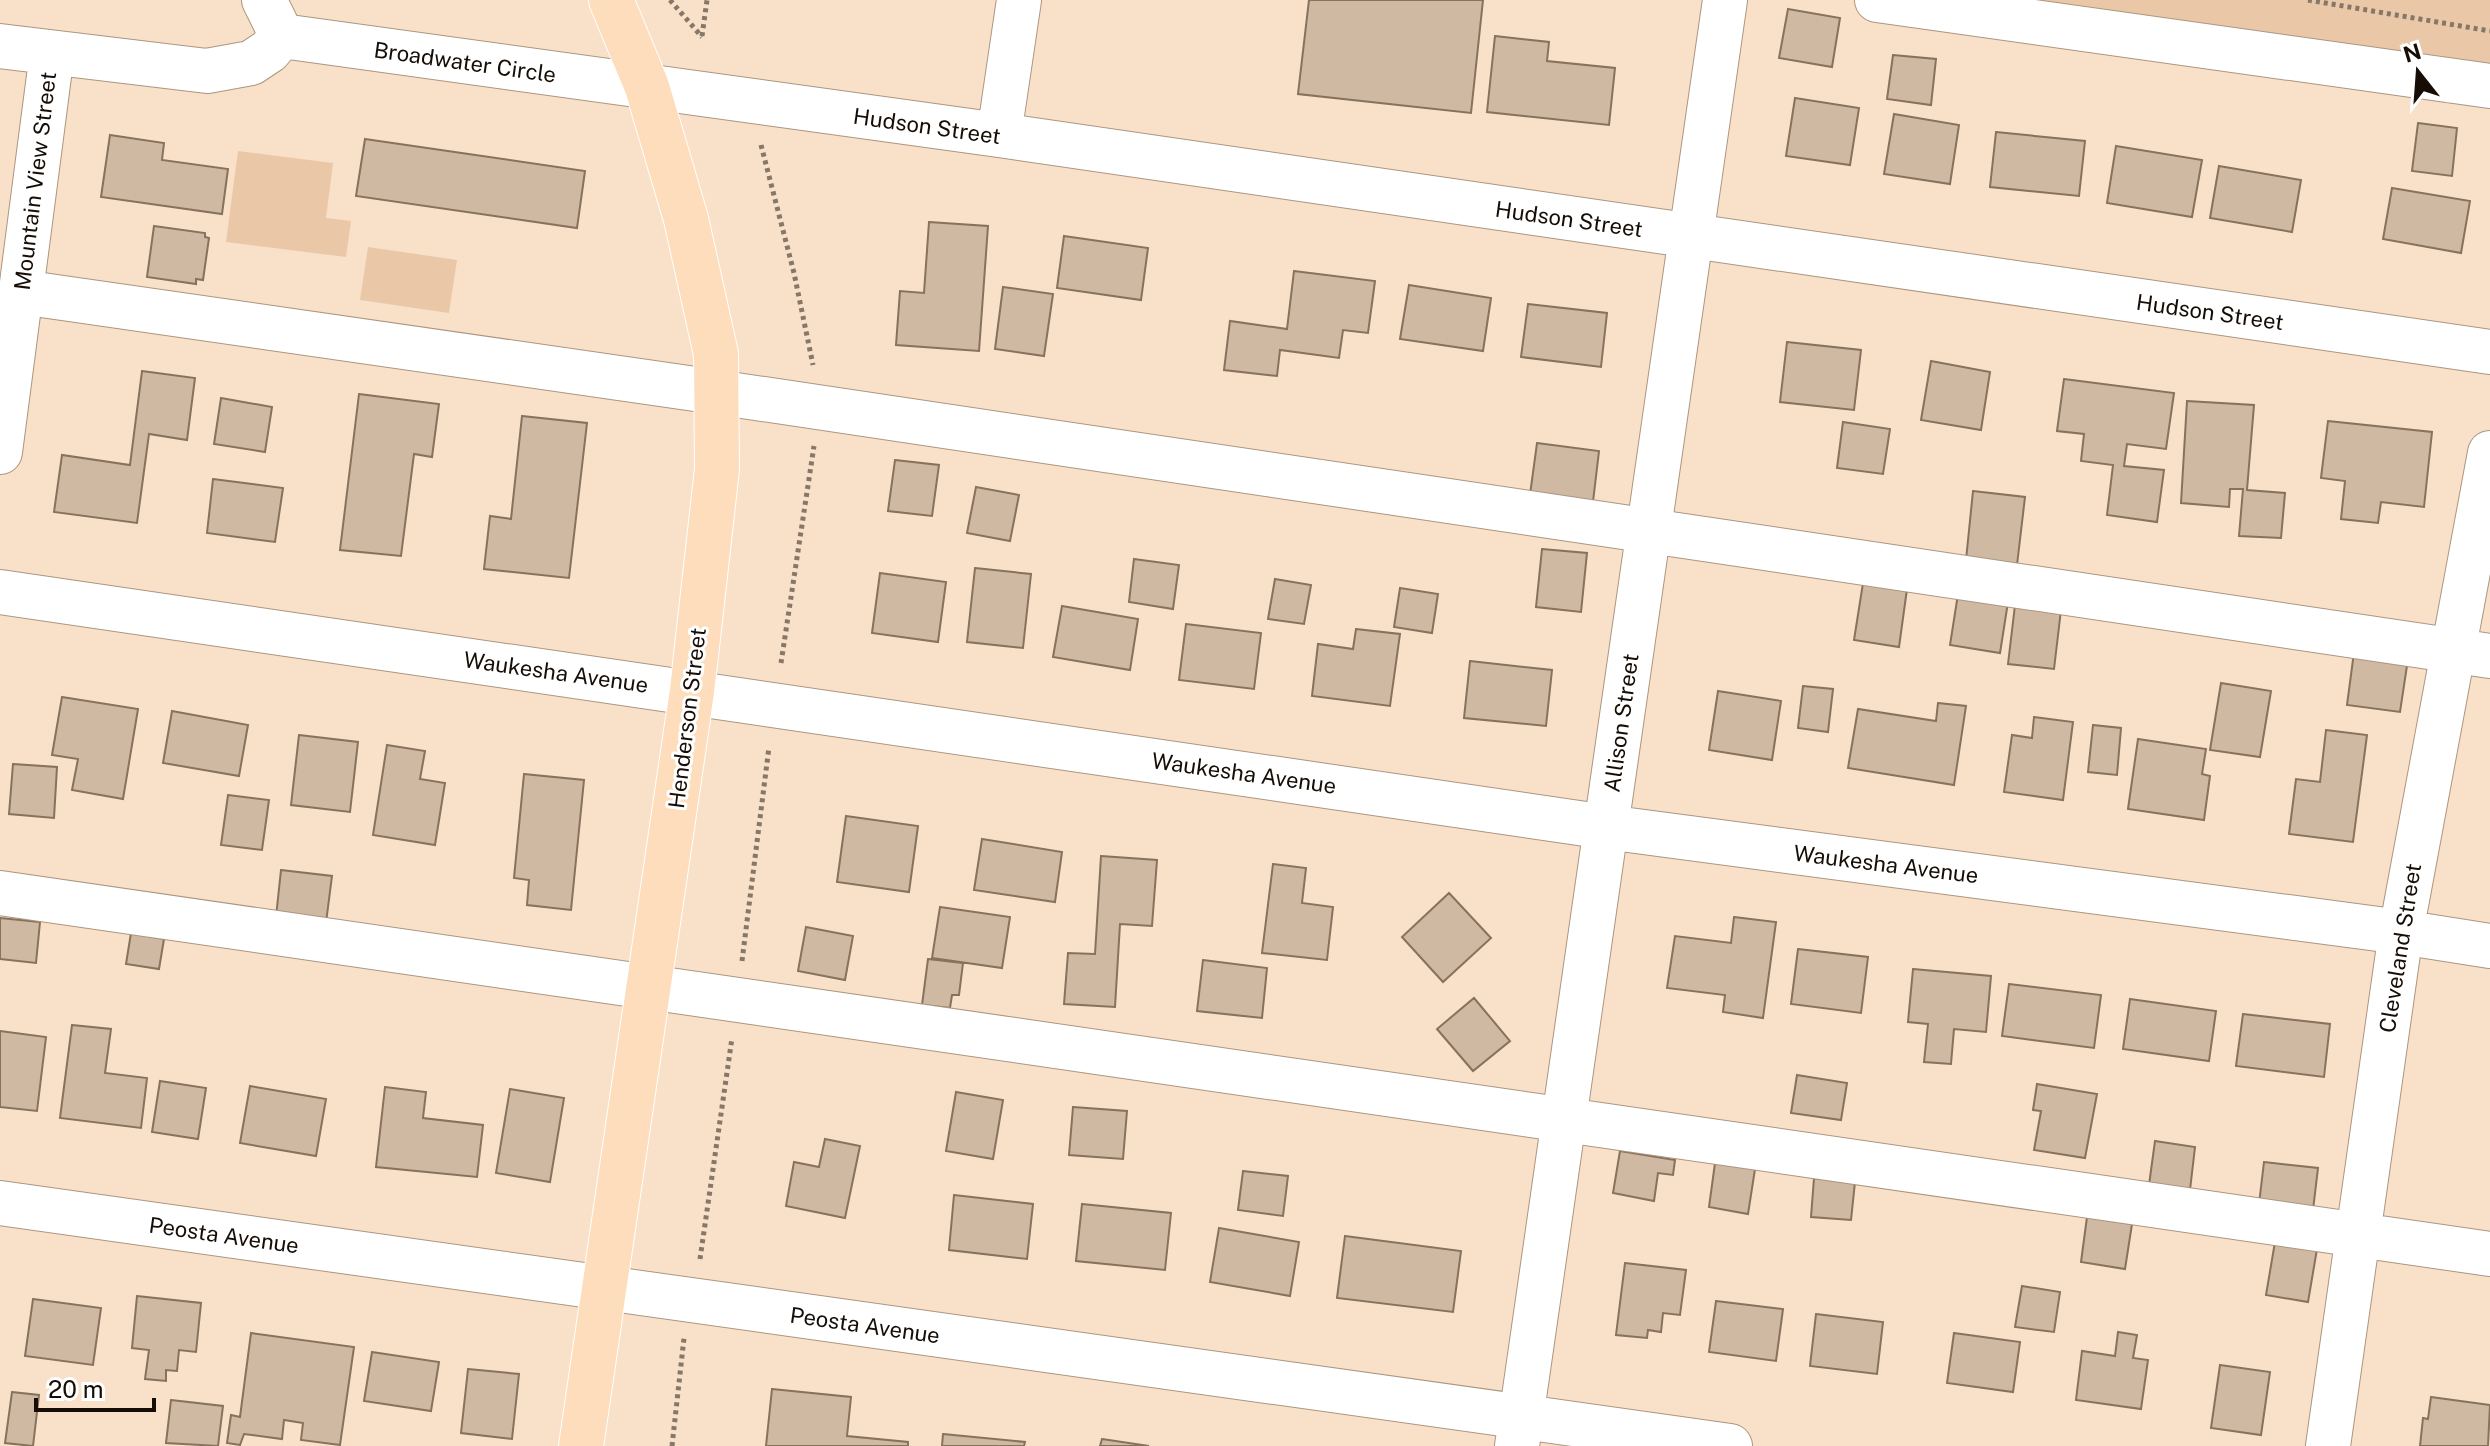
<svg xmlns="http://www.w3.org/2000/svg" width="2490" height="1446" font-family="'Public Sans',sans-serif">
	<rect width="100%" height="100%" fill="#f8e0c9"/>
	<!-- green -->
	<path fill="#eac8a7" d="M1946,0H2490V66Z
		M238,151L333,163L326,218L351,221L346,257L226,242Z
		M368,247L457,260L449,313L360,300Z"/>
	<!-- building -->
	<path fill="#d0b9a3" stroke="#86725d" stroke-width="2" d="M1309,0H1483L1471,113L1298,94Z
		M1788,9L1840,18L1832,67L1779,58Z
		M1495,36L1549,42L1547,61L1615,68L1609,125L1487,112Z
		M1893,55L1936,59L1931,105L1887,99Z
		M1795,98L1859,108L1850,165L1786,156Z
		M1894,114L1959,125L1950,184L1884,174Z
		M2418,123L2457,128L2452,176L2412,171Z
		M1996,132L2085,141L2079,196L1990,187Z
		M110,135L164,143L162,160L228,169L222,214L101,197Z
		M365,139L585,171L577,228L356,196Z
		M2116,146L2202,160L2192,217L2107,203Z
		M2219,166L2301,180L2292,232L2210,218Z
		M2392,188L2470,201L2461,253L2383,239Z
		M929,222L988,226L979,351L896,345L900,291L924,293Z
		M154,226L205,233V237L209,238L203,280L196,279V284L147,277Z
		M1064,236L1148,248L1141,300L1057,288Z
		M1294,271L1375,281L1368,333L1343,330L1339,358L1280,350L1277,376L1224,370L1230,321L1287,329Z
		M1409,285L1491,298L1483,351L1400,339Z
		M1003,287L1053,294L1044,356L995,349Z
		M1528,304L1607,313L1601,367L1521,357Z
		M1787,342L1861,350L1854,410L1780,402Z
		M1931,361L1990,372L1981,430L1921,420Z
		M142,371L195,378L187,440L149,434L137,523L54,512L62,455L130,465Z
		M2064,379L2174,393L2166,449L2127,444L2124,466L2164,470L2157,522L2107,515L2113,465L2081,461L2084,434L2057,431Z
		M359,394L439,404L432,457L414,454L401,556L340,550Z
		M221,398L272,407L265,452L214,444Z
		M2187,401L2254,405L2247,490L2285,493L2281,538L2239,536L2243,489H2230L2229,507L2181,503Z
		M522,416L587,423L569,578L484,569L490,516L511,519Z
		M2328,421L2432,432L2424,507L2381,502L2378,523L2341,519L2345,481L2321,478Z
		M1843,422L1890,429L1883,474L1837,468Z
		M1537,443L1599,451L1592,510L1529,502Z
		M895,460L939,465L932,516L888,511Z
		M213,479L283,488L275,542L207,533Z
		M976,487L1019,495L1010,541L967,533Z
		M1973,491L2025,497L2017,565L1966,560Z
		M1542,549L1587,553L1581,612L1536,607Z
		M1134,559L1179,565L1173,609L1129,602Z
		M975,568L1031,574L1023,648L967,642Z
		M880,573L946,582L938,642L872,633Z
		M1275,579L1311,585L1304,624L1268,619Z
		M1863,583L1907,589L1899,647L1854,640Z
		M1400,588L1438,594L1432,633L1394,627Z
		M1958,594L2008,602L2000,653L1950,645Z
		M2015,605L2061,610L2054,669L2008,664Z
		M1062,606L1138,619L1130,670L1053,657Z
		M1186,624L1261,633L1254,689L1179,680Z
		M1356,629L1400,634L1390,706L1312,696L1318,644L1353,649Z
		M2354,652L2408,659L2400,712L2347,705Z
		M1470,661L1552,670L1546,726L1464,718Z
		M2221,683L2271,691L2260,757L2210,750Z
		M1803,686L1833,689L1828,732L1798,728Z
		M1718,691L1781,701L1772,760L1709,750Z
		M62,697L138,709L123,799L72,790L78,759L52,755Z
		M1938,703L1966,706L1954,785L1848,768L1858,709L1936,721Z
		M172,711L248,725L239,776L163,763Z
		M2034,717L2073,722L2063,800L2004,792L2012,735L2032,738Z
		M2093,725L2121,728L2117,775L2088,772Z
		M2326,730L2367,735L2353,842L2289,834L2296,779L2320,782Z
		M299,735L358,742L350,812L291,805Z
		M2138,739L2206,749L2202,774L2210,776L2204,820L2128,809Z
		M387,745L425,751L420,779L445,783L435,845L373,835Z
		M13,764L57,767L54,818L9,814Z
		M524,774L584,780L571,910L527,905L529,880L514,878Z
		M228,795L269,800L262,850L221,845Z
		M846,816L918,826L909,892L837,882Z
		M982,839L1062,852L1055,902L974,890Z
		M1101,856L1157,860L1152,926L1120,924L1115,1007L1064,1004L1068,953L1095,954Z
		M1273,864L1306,868L1302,903L1333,907L1327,960L1262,953Z
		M281,870L332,876L326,923L276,917Z
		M1449,893L1491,938L1443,982L1402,937Z
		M940,907L1010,917L1002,968L932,958Z
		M1734,917L1776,922L1763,1018L1723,1012L1725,995L1667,988L1675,936L1731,943Z
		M0,918L40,922L36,963L0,959Z
		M806,927L853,936L845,980L798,971Z
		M131,933L164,939L159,969L126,964Z
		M1798,949L1868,957L1861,1013L1791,1004Z
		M928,959L963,963L959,995H952L950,1008L922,1005Z
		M1203,960L1267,968L1262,1018L1197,1011Z
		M1913,969L1991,976L1986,1032L1954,1029L1951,1064L1924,1062L1928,1024L1908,1022Z
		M2009,984L2101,995L2094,1048L2002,1036Z
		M1474,998L1510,1041L1473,1071L1437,1029Z
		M2130,999L2216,1011L2209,1061L2123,1049Z
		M2243,1014L2330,1024L2324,1077L2236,1066Z
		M72,1025L111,1029L105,1073L147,1078L141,1128L60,1118Z
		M0,1031L46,1037L37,1111L0,1107Z
		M1797,1075L1847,1083L1841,1120L1791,1113Z
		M160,1081L206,1088L198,1139L152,1132Z
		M2037,1084L2097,1094L2085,1158L2034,1150L2041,1111L2033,1110Z
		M250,1086L326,1099L316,1156L240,1143Z
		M385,1087L426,1092L423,1118L483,1125L477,1177L376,1167Z
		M510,1089L564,1098L550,1182L496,1173Z
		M956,1092L1003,1100L993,1159L946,1151Z
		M1073,1107L1127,1111L1123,1159L1069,1155Z
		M825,1139L860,1146L845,1218L786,1206L794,1162L819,1167Z
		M2155,1141L2195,1147L2190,1190L2149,1185Z
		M1620,1151L1675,1160L1673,1175L1658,1173L1654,1201L1613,1193Z
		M2264,1162L2318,1168L2313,1210L2259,1204Z
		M1715,1163L1755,1169L1748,1214L1709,1207Z
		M1243,1171L1288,1176L1283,1216L1238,1210Z
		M1814,1178L1855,1182L1851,1220L1811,1217Z
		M954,1195L1033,1204L1027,1259L949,1250Z
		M1082,1204L1171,1213L1165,1270L1076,1261Z
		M2087,1217L2132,1224L2125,1269L2081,1262Z
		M1219,1228L1299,1242L1290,1296L1210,1282Z
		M1345,1236L1461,1251L1453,1312L1337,1298Z
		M2275,1242L2317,1249L2308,1302L2266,1295Z
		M1625,1263L1686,1270L1680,1315L1663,1313L1661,1332L1648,1330L1647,1338L1616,1335Z
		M2022,1286L2060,1292L2054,1332L2015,1327Z
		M137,1296L201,1303L196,1352L179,1350L177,1371L166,1370V1381L145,1379L149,1350L132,1348Z
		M33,1299L101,1308L93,1365L25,1356Z
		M1716,1301L1783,1309L1776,1361L1709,1352Z
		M1816,1314L1883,1322L1877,1374L1810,1366Z
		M2118,1332L2137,1335L2133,1358L2148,1360L2141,1409L2076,1400L2082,1351L2115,1356Z
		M251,1333L354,1347L340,1445L301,1440L303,1423L284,1420L282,1439L244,1434L240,1445L227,1443L231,1415L240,1417Z
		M1954,1333L2020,1342L2013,1392L1947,1383Z
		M372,1352L439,1362L431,1411L364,1401Z
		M2220,1365L2270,1372L2261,1435L2211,1428Z
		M468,1369L519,1374L512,1439L461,1433Z
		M772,1389L851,1397L847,1436L908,1442V1446H766Z
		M12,1392L39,1395L33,1446L5,1443Z
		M2431,1397L2490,1405L2488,1446H2420L2423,1418L2428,1419Z
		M171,1400L223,1406L218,1446L166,1443Z
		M943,1434L1025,1442L1024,1446H942Z
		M1102,1439L1149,1446H1100Z"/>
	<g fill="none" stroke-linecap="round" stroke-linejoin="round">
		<!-- minor casing -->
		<g stroke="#ac9680" stroke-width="46">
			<path id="minor" d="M264,0L282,36
				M1877,0L2490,86
				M0,46L207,71L251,63L269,51L282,36L999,135L2490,352
				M999,135L1019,0
				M21,292L716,392L2490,656
				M0,452L52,53
				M0,592L1606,827L2401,932L2490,946
				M0,893L2490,1254
				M0,1203L1730,1446
				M1517,1446L1725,0
				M2328,1446L2401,932L2490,453"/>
		</g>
		<!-- major casing -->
		<g stroke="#fff" stroke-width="46">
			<path id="major" d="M581,1446L692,691L717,469L716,354L686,219L647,87L611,0"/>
		</g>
		<!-- path -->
		<path stroke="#877768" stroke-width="5" stroke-dasharray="4 4" stroke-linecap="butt" d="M670,0L702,37
			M2308,0L2490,31
			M702,36L707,0
			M761,145L794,273L813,365
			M781,663L814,446
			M742,961L769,747
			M700,1259L732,1038
			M672,1446L684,1338"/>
		<!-- minor -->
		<use href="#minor" stroke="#fff" stroke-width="44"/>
		<!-- major -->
		<use href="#major" stroke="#fdddbb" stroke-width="44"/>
	</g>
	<g text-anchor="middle" stroke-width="6" stroke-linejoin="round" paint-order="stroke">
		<!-- street labels -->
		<g font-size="22" fill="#150d06" stroke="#fff">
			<text transform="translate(465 62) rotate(8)" y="8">Broadwater Circle</text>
			<text transform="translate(927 126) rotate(8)" y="8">Hudson Street</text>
			<text transform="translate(35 181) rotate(-83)" y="8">Mountain View Street</text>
			<text transform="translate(1569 219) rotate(8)" y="8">Hudson Street</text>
			<text transform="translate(2210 312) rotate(8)" y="8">Hudson Street</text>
			<text transform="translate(556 672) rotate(8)" y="8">Waukesha Avenue</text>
			<text transform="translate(687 718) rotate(-83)" y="8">Henderson Street</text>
			<text transform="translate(1621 723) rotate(-82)" y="8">Allison Street</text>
			<text transform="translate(1244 773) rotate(8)" y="8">Waukesha Avenue</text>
			<text transform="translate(1886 864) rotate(7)" y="8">Waukesha Avenue</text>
			<text transform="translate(2400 948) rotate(-81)" y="8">Cleveland Street</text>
			<text transform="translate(224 1235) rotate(8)" y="8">Peosta Avenue</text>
			<text transform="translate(865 1325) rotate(8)" y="8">Peosta Avenue</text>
		</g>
	</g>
	<!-- north arrow -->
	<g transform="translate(2418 72) rotate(343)" stroke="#ffffff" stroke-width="6" paint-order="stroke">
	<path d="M0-6L14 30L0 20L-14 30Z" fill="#150d06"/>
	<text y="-12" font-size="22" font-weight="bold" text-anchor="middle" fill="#150d06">N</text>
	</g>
	<!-- scale -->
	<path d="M36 1398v12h118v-12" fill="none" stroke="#150d06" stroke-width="4"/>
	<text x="48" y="1398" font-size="24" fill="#150d06" stroke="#ffffff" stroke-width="6" paint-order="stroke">20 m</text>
</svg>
